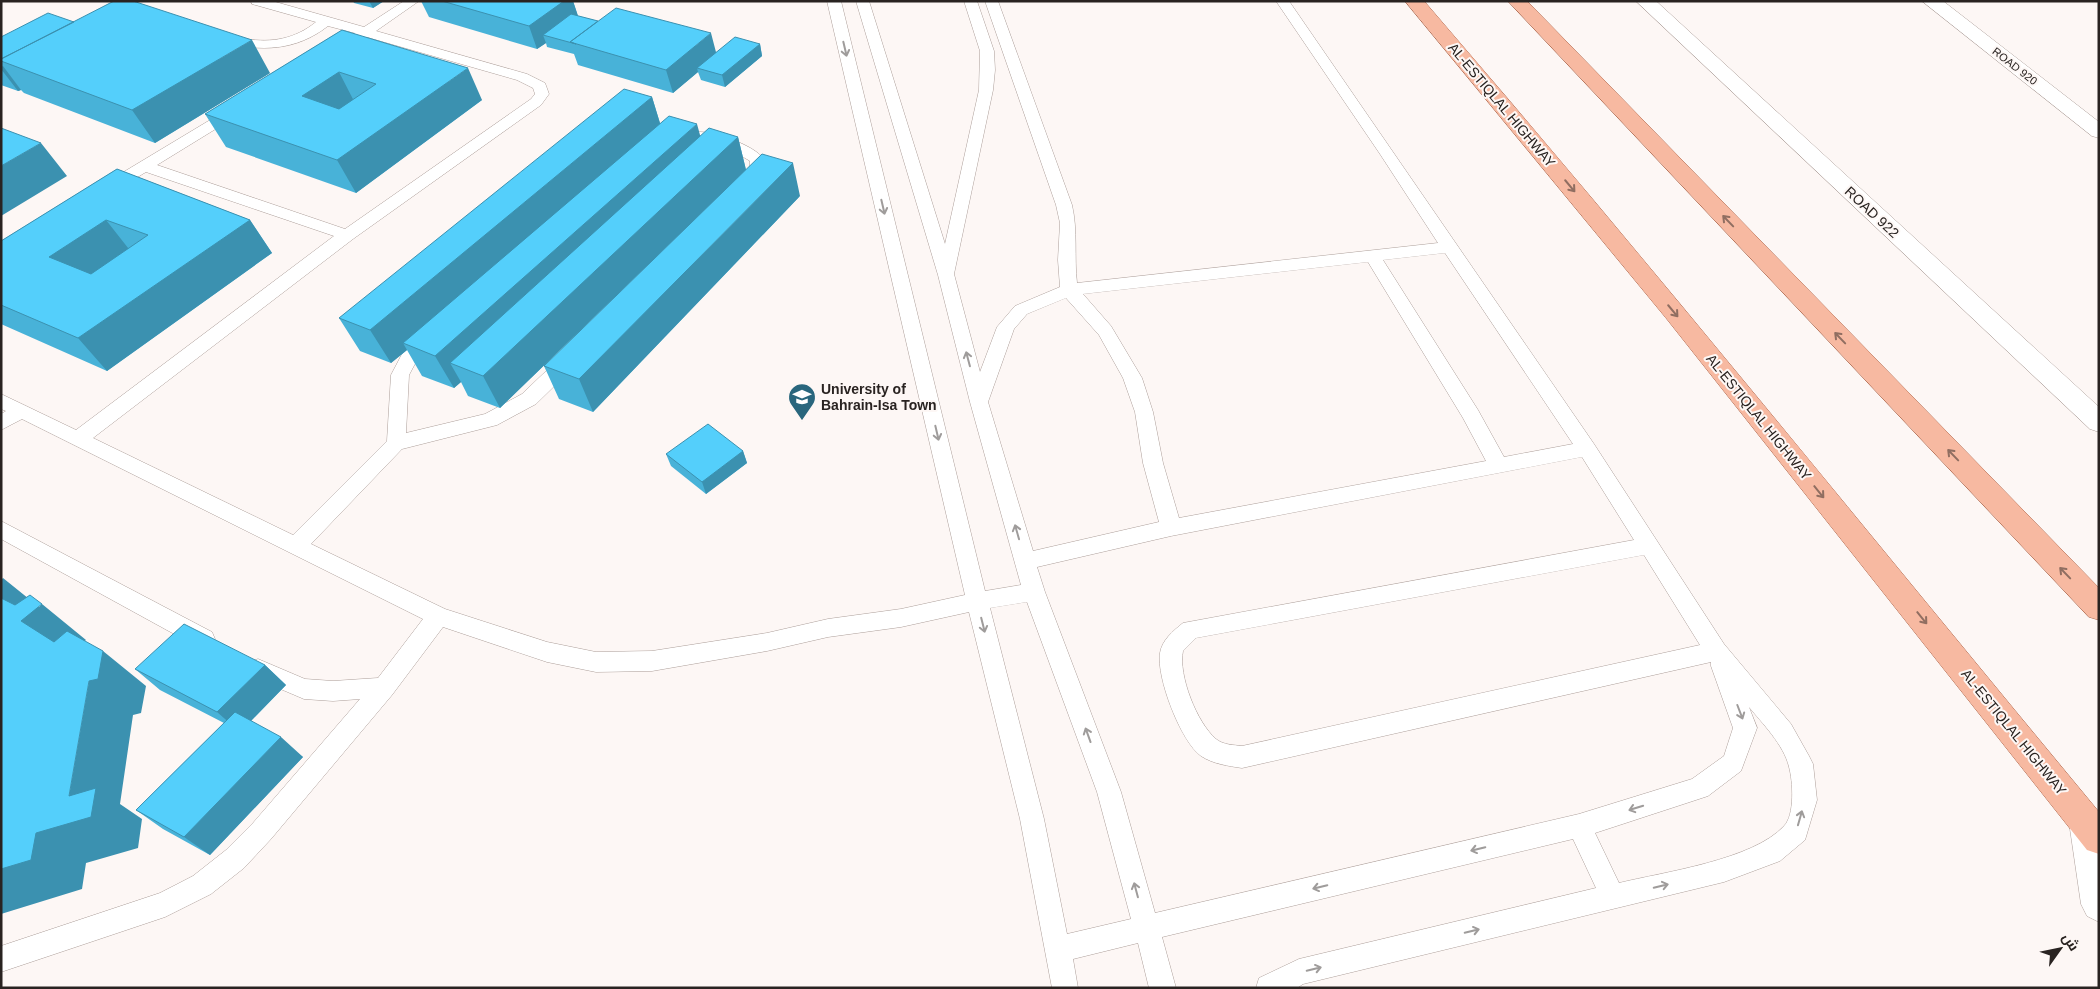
<svg xmlns="http://www.w3.org/2000/svg" width="2100" height="989" font-family="Helvetica,Cairo,sans-serif">
	<rect width="100%" height="100%" fill="#fdf7f5"/>
	<g fill="none" stroke-linecap="round" stroke-linejoin="round">
		<!-- lane casing -->
		<g stroke="#ad9f9a" stroke-width="1">
			<path id="lane" d="M251,1H272L364,27L404,1H419L376,31L527,74L545,83L549,94L541,105L353,239L93,438L293,535L387,441L391,375L402,354L414,340L645,149C660,140 682,131 700,132C716,132 765,148 767,166C767,175 757,186 752,192L536,404L497,425L402,449L311,544L445,609L547,642L596,652L652,651L767,633L828,619L901,609L965,595L827,1H841L985,591L1021,585L970,402L938,275L856,1H869L945,244L979,90L980,51L964,1H977L994,51L995,70L993,90L954,274L980,372L997,327L1015,306L1060,287L1058,260L1060,223L1056,205L985,1H998L1072,205C1078,231 1074,257 1077,283L1438,243L1380,154L1276,1H1289L1594,444L1724,644L1791,724L1809,756L1813,764L1817,800L1805,840L1780,861L1724,882L1303,984L1297,988H1256L1259,978L1299,959L1596,888L1573,839L1162,937L1176,988H1149L1138,943L1073,959L1078,988H1052L1020,819L969,612L901,627L828,637L767,651L652,671L596,672L547,662L443,627L392,695L271,839L244,868L211,894L165,917L1,972V946L160,893L193,876L226,850L253,823L360,699L333,701L304,699L250,676L247,669L250,662L258,659L305,679L333,681L378,678L423,619L22,419L1,430V414L6,411L1,409V394L76,430L334,236L146,172L114,191H102L100,188L102,185L230,108H240L242,111L240,114L157,165L345,229L531,99L535,94L533,88L517,80L367,37L358,41L353,40L351,37L355,33L328,26C296,51 261,52 223,42L221,39L223,36C231,34 238,38 246,39C272,43 295,39 316,22L252,4ZM701,141L730,149L750,161V172L740,186L522,394L485,414L406,433L409,375L416,362L426,348L655,155L674,147ZM1445,253L1573,444L1504,457L1478,410L1383,260ZM1368,262L1463,418L1486,461L1179,518L1163,463L1153,412L1142,378L1111,326L1083,294ZM1066,298L1099,335L1123,378L1135,412L1143,463L1159,522L1033,551L988,402L1014,329L1027,314ZM1582,457L1634,540L1183,623C1173,631 1162,640 1160,653C1156,677 1181,742 1201,756C1213,764 1229,766 1242,768L1711,662V666L1733,728L1724,756L1692,779L1579,814L1155,913L1121,792L1045,592L1037,567L1171,536ZM1644,555L1700,645L1242,746C1234,745 1223,745 1216,739C1197,723 1178,675 1183,651L1196,638ZM1027,602L1097,792L1131,919L1067,934L1044,819L990,608ZM1749,707C1762,723 1784,745 1789,767C1793,781 1795,815 1784,826C1753,860 1664,872 1619,883L1595,833L1708,796L1741,771L1757,728Z
				M1,521L212,632L215,639L212,646L204,648L196,646L1,539Z"/>
		</g>
		<!-- street casing -->
		<g stroke="#ad9f9a" stroke-width="1">
			<path id="street" d="M1636,1H1656L2099,407V432L2090,429Z
				M1922,1H1943L2099,122V138L2092,136Z"/>
		</g>
		<!-- secondary casing -->
		<g stroke="#ad9f9a" stroke-width="1">
			<path id="secondary" d="M2086,806L2099,812V922L2087,916L2081,904L2069,822L2074,811Z"/>
		</g>
		<!-- primary casing -->
		<g stroke="#ab664b" stroke-width="1">
			<path id="primary" d="M1405,1H1424C1654,267 1874,541 2099,812V854L2087,850L1666,318Z
				M1508,1H1527L2099,588V620L2089,617Z"/>
		</g>
		<!-- lane -->
		<use href="#lane" fill="#fff" fill-rule="evenodd"/>
		<!-- street -->
		<use href="#street" fill="#fff" fill-rule="evenodd"/>
		<!-- secondary -->
		<use href="#secondary" fill="#fff" fill-rule="evenodd"/>
		<!-- primary -->
		<use href="#primary" fill="#f7b9a1" fill-rule="evenodd"/>
	</g>
	<!-- wall -->
	<path fill="#48b2d8" d="M353,1H384L373,8L354,3Z
		M421,1H573L578,16L716,52L760,44L762,56L725,87L701,80L698,72L673,93L578,65L574,54L547,47L546,43L537,49L429,17Z
		M74,22L270,73L155,143L24,93L21,90L18,91L1,85V37Z
		M342,30L482,100L356,193L226,147L205,114Z
		M652,97L660,123L700,136L738,137L746,170L500,408L468,396L461,382L454,388L422,376L407,350L391,363L360,351L339,318Z
		M117,169L250,220L272,253L107,371L1,324V241Z
		M800,196L593,412L559,399L544,366Z
		M743,451L747,463L706,494L671,466L666,454Z
		M265,665L286,685L251,721L303,757L210,855L163,829L136,810L224,723L160,690L135,669Z"/>
	<!-- shaded-wall -->
	<path fill="#3b91b0" d="M369,1H384L373,8Z
		M564,1H573L579,19L543,35L546,43L537,49L529,26Z
		M711,33L717,56L697,68L698,72L673,93L666,70Z
		M252,40L270,73L155,143L132,110Z
		M760,44L762,56L725,87L722,75Z
		M3,66L21,90L18,91L1,69V67Z
		M468,68L482,100L356,193L337,160Z
		M339,72L356,105L320,129L302,96Z
		M652,97L662,130L403,343L407,350L391,363L370,330Z
		M697,124L706,157L450,363L461,382L454,388L435,356Z
		M738,137L746,170L500,408L483,376Z
		M41,143L67,176L1,216V166Z
		M793,163L800,196L593,412L579,379Z
		M106,220L132,253L77,290L49,257Z
		M250,220L272,253L107,371L78,338Z
		M743,451L747,463L706,494L702,482Z
		M3,578L39,607L42,604L86,640L67,657L21,621L1,603V580Z
		M103,651L146,686L141,713L133,715L120,804L142,819L138,848L86,863L82,889L1,914V869L36,833L69,796L89,681Z
		M265,665L286,685L240,732L217,712Z
		M281,737L303,757L210,855L184,837Z"/>
	<!-- building -->
	<path fill="#54cffb" stroke="#3b91b0" fill-rule="evenodd" d="M114,1H133L252,40L132,110L1,61V59Z
		M442,1H564L529,26Z
		M616,8L711,33L666,70L570,42Z
		M48,13L74,22L1,59V37Z
		M571,14L598,21L570,42L576,44L543,35Z
		M342,30L468,68L337,160L205,114ZM339,72L376,84L339,109L302,96Z
		M735,37L760,44L722,75L697,68Z
		M624,89L652,97L370,330L339,318Z
		M669,116L697,124L435,356L403,343Z
		M1,128L41,143L1,166Z
		M709,128L738,137L483,376L450,363Z
		M762,154L793,163L579,379L544,366Z
		M117,169L250,220L78,338L1,305V241ZM106,220L148,235L91,274L49,257Z
		M708,424L743,451L702,482L666,454Z
		M30,595L42,604L21,621L54,642L67,631L103,651L98,679L89,681L69,796L96,788L91,817L36,833L31,860L1,869V598L15,605Z
		M184,624L265,665L217,712L135,669Z
		M235,712L281,737L184,837L136,810Z"/>
	<!-- one-way arrows -->
	<defs><path id="oneway-shaft" d="M-6 0H5M1.5-3L5.5 0L1.5 3" fill="none" stroke-width="1.6" stroke-linecap="round" stroke-linejoin="round" transform="scale(1.25)"/></defs>
	<g stroke="#9f9c9b">
		<use href="#oneway-shaft" transform="translate(845 49) rotate(77)"/>
		<use href="#oneway-shaft" transform="translate(883 207) rotate(77)"/>
		<use href="#oneway-shaft" transform="translate(968 359) rotate(-105)"/>
		<use href="#oneway-shaft" transform="translate(937 433) rotate(77)"/>
		<use href="#oneway-shaft" transform="translate(1017 532) rotate(-106)"/>
		<use href="#oneway-shaft" transform="translate(983 625) rotate(76)"/>
		<use href="#oneway-shaft" transform="translate(1740 712) rotate(69)"/>
		<use href="#oneway-shaft" transform="translate(1088 735) rotate(-110)"/>
		<use href="#oneway-shaft" transform="translate(1636 808) rotate(163)"/>
		<use href="#oneway-shaft" transform="translate(1800 818) rotate(-74)"/>
		<use href="#oneway-shaft" transform="translate(1478 849) rotate(167)"/>
		<use href="#oneway-shaft" transform="translate(1661 886) rotate(-14)"/>
		<use href="#oneway-shaft" transform="translate(1320 887) rotate(167)"/>
		<use href="#oneway-shaft" transform="translate(1136 890) rotate(-105)"/>
		<use href="#oneway-shaft" transform="translate(1472 931) rotate(-13)"/>
		<use href="#oneway-shaft" transform="translate(1314 969) rotate(-13)"/>
	</g>
	<g stroke="#906e61">
		<use href="#oneway-shaft" transform="translate(1570 186) rotate(50)"/>
		<use href="#oneway-shaft" transform="translate(1728 221) rotate(-134)"/>
		<use href="#oneway-shaft" transform="translate(1673 311) rotate(50)"/>
		<use href="#oneway-shaft" transform="translate(1840 338) rotate(-134)"/>
		<use href="#oneway-shaft" transform="translate(1953 455) rotate(-134)"/>
		<use href="#oneway-shaft" transform="translate(1819 492) rotate(51)"/>
		<use href="#oneway-shaft" transform="translate(2065 573) rotate(-134)"/>
		<use href="#oneway-shaft" transform="translate(1922 618) rotate(51)"/>
	</g>
	<!-- icons -->
	<defs>
		<g id="school-pin" transform="scale(1.4375)"><path d="M0 17L-7.5 6A9.5 9.5 0 1 1 7.5 6Z" fill="#29667d" stroke="#fdf7f5"/><path d="M0-5L7-2L0 1L-7-2ZM-4 1L0 2.5L4 1V4Q0 6-4 4Z" fill="#fff"/></g>
	</defs>
	<g fill-rule="evenodd">
		<use href="#school-pin" x="802" y="397"/>
	</g>
	<g text-anchor="middle" stroke-width="4" stroke-linejoin="round" paint-order="stroke">
		<!-- far-street labels -->
		<g font-size="11" fill="#292321" stroke="#fdf7f5">
			<text transform="translate(2015 66) rotate(38)" y="4">ROAD 920</text>
		</g>
		<!-- street labels -->
		<g font-size="14" fill="#292321" stroke="#fdf7f5">
			<text transform="translate(1502 105) rotate(50)" y="5">AL-ESTIQLAL HIGHWAY</text>
			<text transform="translate(1872 212) rotate(43)" y="5">ROAD 922</text>
			<text transform="translate(1759 417) rotate(51)" y="5">AL-ESTIQLAL HIGHWAY</text>
			<text transform="translate(2014 732) rotate(51)" y="5">AL-ESTIQLAL HIGHWAY</text>
		</g>
		<!-- poi labels -->
		<g font-size="14" font-weight="bold" fill="#292321" stroke="#fdf7f5" text-anchor="start">
			<text x="821" y="394">University of<tspan x="821" dy="16">Bahrain-Isa Town</tspan></text>
		</g>
	</g>
	<!-- border -->
	<rect width="2100" height="989" fill="none" stroke="#292321" stroke-width="5"/>
	<!-- north arrow -->
	<g transform="translate(2060 949) rotate(57)" stroke="#fdf7f5" stroke-width="4" paint-order="stroke">
	<path d="M0-4L9 19L0 12L-9 19Z" fill="#292321"/>
	<text y="-8" font-size="14" font-weight="bold" text-anchor="middle" fill="#292321">ش</text>
	</g>
</svg>
